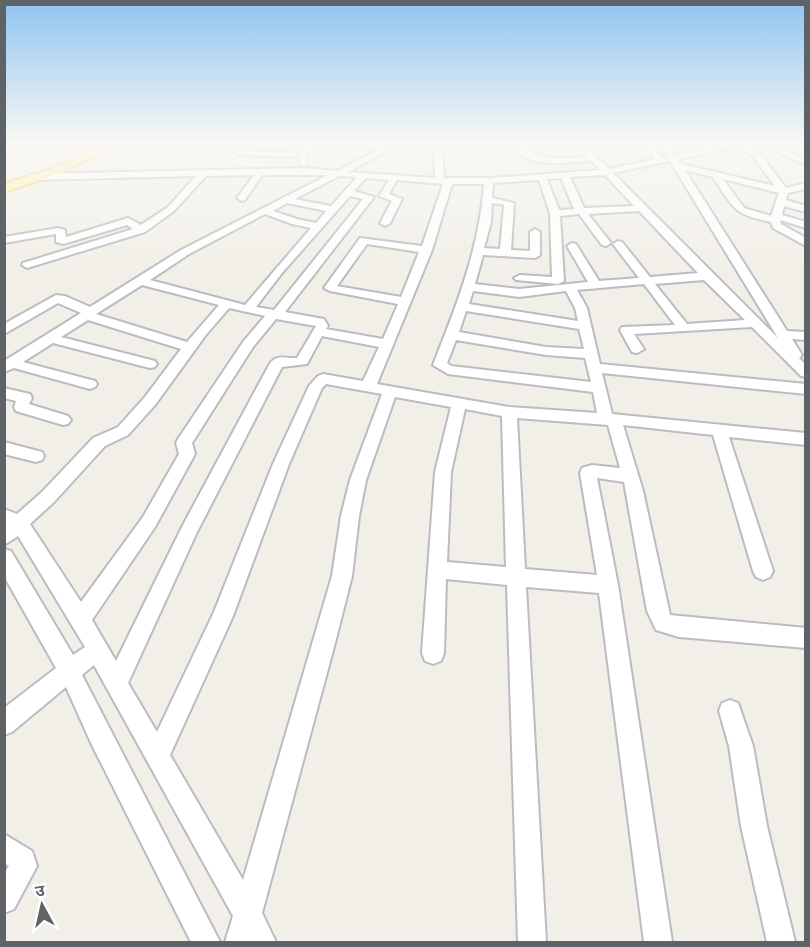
<svg xmlns="http://www.w3.org/2000/svg" width="810" height="947" font-family="Quicksand,'Noto Sans Devanagari',sans-serif">
	<rect width="100%" height="100%" fill="#f1efe7"/>
	<g fill="none" stroke-linecap="round" stroke-linejoin="round">
		<!-- minor casing -->
		<g stroke="#b9bdc1" stroke-width="4">
			<path id="minor" d="M304,142H313L311,144L316,147L305,156L308,164L304,166L300,164L298,157L239,155L235,153L239,151L299,153L306,148L301,145Z
				M350,142C360,142 378,147 384,147C391,146 394,142 403,142L348,172L435,178L434,147L439,142H447L442,147L444,178H489L600,170L592,161C574,162 539,167 523,156C518,152 516,145 510,142H521C535,163 565,158 588,157L574,142H582L609,169L655,159L643,142H651L662,158L668,156L659,142H667L675,155L736,142H751L745,145L757,150L786,188L806,183V189L788,193L786,200L806,206V212L784,206L782,215L806,222V228L780,220L781,224L806,238V246L773,228L771,222C732,214 734,208 713,177L685,170L787,331L806,332V340L792,339L802,355L799,358L806,365V377L801,376L752,327L634,334L644,349L637,353L632,352L620,330L622,327L675,325L644,284L577,290L587,308L600,364L806,384V394L602,373L612,414L806,433V445L729,437L773,571L770,577L763,580L756,577L753,571L713,435L623,425L643,491L670,615L806,628V648L679,637L656,630L647,611L624,482L597,478L618,585L672,942H644L599,593L526,587L546,942H518L507,585L446,579L444,653L441,661L433,664L425,661L422,653L435,472L451,407L395,397L366,480L359,516L352,576L335,643L262,913L276,942H225L233,916L94,665L82,675L220,942H191L91,743L66,687L12,732L4,735V708L56,668L4,576V549L11,551L73,655L85,647L18,536L4,545V509L17,514L42,492L93,438L118,427L145,397L181,349L88,320L61,337L155,361L157,364L155,367L150,368L53,343L23,362L95,381L97,384L95,387L90,389L14,368L4,372V361L81,313L58,303L4,334V324L56,295L65,296L90,307L181,250L328,175H262L245,200L242,201L237,198L254,175L206,176L174,211L145,232L27,268L22,265L23,263L133,229L127,225L63,244L56,242V234L4,243V237L58,228L65,230L66,237L128,218L141,225L168,207L196,176L32,180L28,177L32,174L306,168L337,171L378,150ZM737,147L751,154L775,186L681,164L678,159ZM670,161L673,166L778,338L613,173ZM605,175L634,206L584,208L570,177ZM339,176L357,177L331,206L295,199ZM366,178L389,180L379,196L392,201L380,223L385,226L390,223L402,199L389,194L397,180L443,184L422,246L360,238L324,288L330,291L398,304L383,339L326,329L328,326L324,319L285,312L374,197L354,191ZM561,178L573,207L575,209L559,210L547,179ZM723,179L779,193L771,216L744,208ZM539,180L550,213L552,277L520,275L514,278L516,280L558,284L564,281L560,216L579,214L602,245L606,246L611,243L588,214L639,211L698,273L650,277L622,242L618,241L613,244L639,278L599,281L576,244L572,243L567,246L588,282L519,289L475,284L483,255L535,258L540,255V232L535,229L530,232V251L511,250L514,203L492,198L493,183ZM452,184H484C479,250 457,304 433,365L448,374L593,392L597,413L509,407L377,384L432,250ZM350,196L363,199L274,310L256,307L282,273ZM287,203L326,211L316,223L297,219L273,211ZM492,203L504,205L500,249L484,248L491,222ZM265,214L292,224L311,228L245,305L150,280L189,254ZM367,244L419,252L401,297L337,286ZM704,280L745,320L687,324L655,284ZM142,285L219,305L187,342L96,314ZM473,291L519,297L566,291L575,308L578,321L469,304ZM229,308L265,316L243,342L178,439L176,443L179,454L143,517L81,602L30,524L54,502L105,446L128,435L155,405L205,336ZM466,311L579,329L584,349L546,347L459,332ZM276,319L316,326L297,358C285,359 277,353 269,365L183,525L116,661L92,620L155,527L195,454L192,443L253,347ZM322,336L379,347L363,381L323,374L318,376L309,386L273,464L214,612L157,732L128,683L197,532L282,367L307,364ZM456,340L546,355L585,358L591,382L451,366L447,363ZM326,384L382,394L350,480L341,516L332,576L243,880L170,755L233,616L289,464L322,388ZM465,409L502,416L506,567L447,562L451,472ZM517,418L608,425L620,468L592,465L582,468L580,473L597,575L525,569Z
				M756,142H766L806,160V165Z
				M796,142H806V147Z
				M4,388L30,394L32,398L29,404L68,416L71,420L68,424L63,425L16,411L14,407L16,401L4,398Z
				M4,442L42,452L44,456L42,460L36,462L4,454Z
				M730,700L738,703L753,746L767,826L795,942H767L741,826L729,746L719,711L722,703Z
				M4,834L32,851L37,866L14,909L4,913V873L9,866L4,863Z"/>
		</g>
		<!-- major casing -->
		<g stroke="#f6c95b" stroke-width="4">
			<path id="major" d="M109,142H123L60,173L4,192V184L52,169Z"/>
		</g>
		<!-- minor -->
		<use href="#minor" fill="#fff" fill-rule="evenodd"/>
		<!-- major -->
		<use href="#major" fill="#fff1ae" fill-rule="evenodd"/>
	</g>
	<!-- sky -->
	<linearGradient id="sky" x2="0" y2="1"><stop stop-color="#8fc4f1"/><stop offset="0.52" stop-color="#f9f8f4"/><stop offset="1" stop-color="#f9f8f4" stop-opacity="0"/></linearGradient>
	<rect width="810" height="275" fill="url(#sky)"/>
	<!-- border -->
	<rect width="810" height="947" fill="none" stroke="#5e6368" stroke-width="12"/>
	<!-- north arrow -->
	<g transform="translate(42 905) rotate(352)" stroke="#ffffff" stroke-width="4.5" paint-order="stroke">
	<path d="M0-4.5L10 22L0 15L-10 22Z" fill="#5e6368"/>
	<text y="-9" font-size="16" font-weight="bold" text-anchor="middle" fill="#5e6368">उ</text>
	</g>
</svg>
